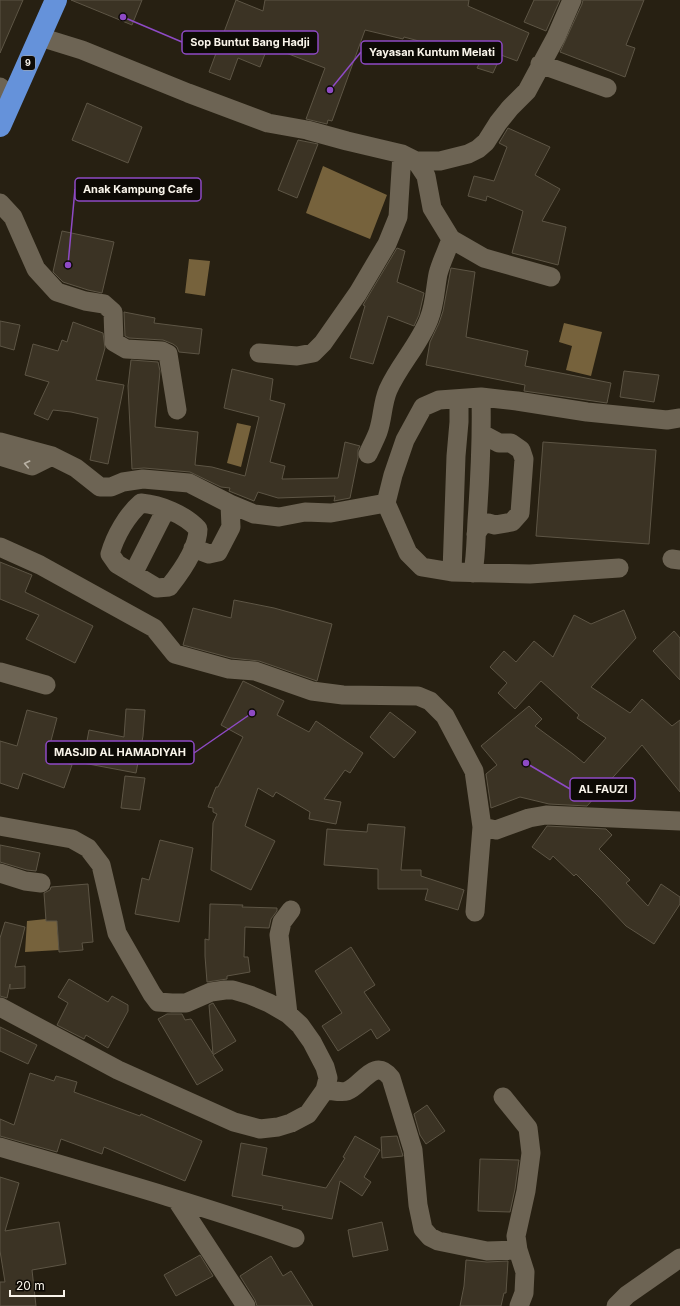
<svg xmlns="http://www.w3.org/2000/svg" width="680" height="1306" font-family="Inter,sans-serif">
	<rect width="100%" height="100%" fill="#272012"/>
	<!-- water -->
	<path fill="#76623c" d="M323,166L387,195L370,239L306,213Z
		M189,259L210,261L205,296L185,293Z
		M564,323L602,332L591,376L566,370L572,346L559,342Z
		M237,423L251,426L241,467L227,463Z
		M46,919V921H57L59,950L25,952L27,921Z"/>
	<!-- building -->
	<path fill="#3b3324" stroke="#5d5545" d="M0,0H23L0,53Z
		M71,0H142L132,25Z
		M236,0L263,11L265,0H469L468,6L529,33L517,61L501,55L493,73L477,68L482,58L404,37L403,39L365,30L332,121L328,120L327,124L306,119L325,68L268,46L260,67L238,58L230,80L209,72Z
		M534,0H560L546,31L524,22Z
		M583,0H644L626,45L635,48L625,77L560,52L582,4Z
		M87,103L142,127L128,163L72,140Z
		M508,128L550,147L535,175L560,189L542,221L566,227L558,265L512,253L523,211L487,196L486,201L468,196L474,176L494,181L507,147L499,143Z
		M298,140L318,144L297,198L278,190Z
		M62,231L114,242L102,293L88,290L63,282L53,272Z
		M397,248L405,251L397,282L424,293L419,315L414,326L388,316L373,364L350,358L365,306L363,305Z
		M451,268L475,272L466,337L528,351L525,366L611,383L607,403L524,391L525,385L426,365L430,342L439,323L443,311Z
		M124,312L155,318L154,323L202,329L199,354L179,352L177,347L173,344L163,340L129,338L125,336Z
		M0,321L20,325L14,350L0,346Z
		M73,322L103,333L105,348L96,380L124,385L108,464L90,460L98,418L71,412L53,410L48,420L34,414L49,382L25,375L33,344L58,351L62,340L67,342Z
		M131,360L158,362L160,371L155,427L198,432L195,465L212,467L245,476L259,417L224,408L232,369L273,379L270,400L285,404L270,462L285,466L282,479L338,478L345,442L360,446L358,450V458L350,498L334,501L335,496L278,498L258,492L254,501L229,491L230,488L221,487L190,472L144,468L132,469L128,386Z
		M624,371L659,375L654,402L620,397Z
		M543,442L656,450L649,544L536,536Z
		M0,562L32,575L25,592L93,626L75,663L26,639L39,615L0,599Z
		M234,600L274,608L332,624L317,681L259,661L231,658L183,645L193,608L231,618Z
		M624,610L636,638L591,687L630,713L642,699L672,726L680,720V792L642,745L587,806L549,804L520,797L491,808L486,774L497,765L481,746L529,706L542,719L535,726L573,754L584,763L606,738L577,718L579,715L541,681L515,709L498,693L507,683L490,667L504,651L516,662L534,641L553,657L574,615L591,624Z
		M674,631L680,638V680L653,651Z
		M243,681L284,701L277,715L309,732L316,721L363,753L350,773L345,770L324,799L341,802L336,824L309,819L310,812L276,792L273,797L258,788L245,826L275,841L251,890L211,870L213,823L217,814L213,812V808L208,807L216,787H218L243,737L221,725Z
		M126,709L145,710L143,736L136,773L83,763L89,730L124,737Z
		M27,710L57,718L47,756L72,765L64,788L23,773L18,789L0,783V741L17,746Z
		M390,712L416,732L394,758L370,737Z
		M125,776L145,778L140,810L121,808Z
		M368,824L405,827L401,870H421V876L464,890L458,910L425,900L428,889H378V869L324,865L327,829L367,832Z
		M547,826L606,829L612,835L599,849L630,880L626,883L648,906L661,884L680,897V904L654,944L626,926L599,897L576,874L574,876L553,856L550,860L532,847Z
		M160,840L193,848L179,922L135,914L142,878L149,880Z
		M0,845L40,853L36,871L27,870L0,862Z
		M88,884L93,942L82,943L83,950L59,952L57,921H46L44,893L50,890L51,887Z
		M210,904L243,905L242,907L277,908V911L271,919L269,928L245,927L244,957H248L250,972L227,976V979L207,982L205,956V939L209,940Z
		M5,922L25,927L15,967L25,966V988L10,989V984L7,998L0,996V938Z
		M351,947L375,985L364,992L390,1030L377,1039L371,1029L338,1051L322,1026L342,1013L315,971Z
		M69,979L108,1002L112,996L128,1005V1011L108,1048L86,1035L84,1039L57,1025L68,1003L58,997Z
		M213,1003L236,1041L213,1055L223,1070L197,1085L158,1019L167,1014H182L185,1020L191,1019L213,1054L209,1005Z
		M0,1027L37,1045L28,1064L0,1051Z
		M30,1073L54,1081L56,1076L77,1082L74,1092L140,1116L141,1114L202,1141L185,1181L104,1147L102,1154L61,1139L57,1152L0,1136V1119L14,1125Z
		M427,1105L445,1131L426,1144L420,1135L414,1114Z
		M355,1136L380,1150L364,1177L371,1182L362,1196L340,1181L332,1219L282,1209L283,1206L232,1196L241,1143L267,1148L262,1175L326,1188L345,1158L343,1157Z
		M397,1136L403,1156L382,1158L381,1137Z
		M480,1159L519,1160L515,1189L510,1212L478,1211Z
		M0,1177L19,1183L5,1231L59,1222L66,1264L32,1270L36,1306H0V1282H5L0,1251Z
		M382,1222L388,1250L353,1257L348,1230Z
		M200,1255L213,1276L176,1296L164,1275Z
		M271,1256L283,1276L291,1271L313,1306H257L255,1300L240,1276Z
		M466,1260L487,1262L508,1261L506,1293H504L501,1306H460L464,1286Z"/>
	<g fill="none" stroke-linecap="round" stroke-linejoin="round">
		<!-- minor -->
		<path stroke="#6d6454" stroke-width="19" d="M40,37L82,50L188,93L268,123L307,130L347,141L402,154L416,161L426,176L432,208L451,239L484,258L551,277
			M540,64L607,88
			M0,87L12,97
			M416,161H440L468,154L478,149L486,142L498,123L510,108L527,91L556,37L572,0
			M0,203L13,217L36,269L57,292L85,301L104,304L113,312L114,342L126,349L162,351L168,354L177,410
			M259,353L297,356L313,353L323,343L358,293L387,244L398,217L402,154
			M0,442L52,456L76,468L100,487H111L123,482L143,479L189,483L230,504L231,527L218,552L209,554L193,548
			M368,454C371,447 375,440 378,432C383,418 382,404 388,390C399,365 419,345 429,319C435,304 435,289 438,274C441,262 447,251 451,239
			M0,456L32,466L52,456
			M141,503C161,505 184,514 198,529C198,548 181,572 169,587L157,588L117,564L110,554C115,536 127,515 141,503Z
			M386,503L408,553L422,567L452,572L530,574L619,568
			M230,504L254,514L279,517L305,512L331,513L386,503L393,475L405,440L423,407L439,400L481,397L517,401L587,412L667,420L680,418
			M476,534L481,526L488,523L495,525L512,522L520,513L524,459L521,450L511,443H499L482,434
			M0,547L40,565L154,628L175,654L229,669L255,671L312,691L343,695L418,696L430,701L445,716L474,771L482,827L496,830L529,818L546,815L680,821
			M672,559L680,560
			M452,572L456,456L459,422V399
			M473,573C476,556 476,538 477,521C480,479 482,438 481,397
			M133,574L166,509
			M0,672L46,685
			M0,826L72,839L88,848L101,865L117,933L152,994L158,1002L172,1003H186L211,992L225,990H233L250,995L269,1003L288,1014L300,1025L312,1042L325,1067L328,1078L325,1090L308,1114L291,1123L278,1127L260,1129L234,1122L118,1070L0,1007
			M0,873L25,881L41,883
			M475,912L482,827
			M288,1014L279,935L282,922L291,910
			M325,1090C331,1090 341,1093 347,1091C362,1086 374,1056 391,1078L413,1150L418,1205L423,1229L430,1237L438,1241L487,1251L518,1250
			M503,1097L528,1128L531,1153L526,1191L516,1236L518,1250L525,1272L524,1293L519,1306
			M0,1147C99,1176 198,1204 295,1238
			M176,1199L246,1306
			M616,1306L627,1295L680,1258"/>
		<!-- highway -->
		<path stroke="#6592da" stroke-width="22" d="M0,126L56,0"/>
	</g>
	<!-- one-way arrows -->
	<defs><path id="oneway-chevron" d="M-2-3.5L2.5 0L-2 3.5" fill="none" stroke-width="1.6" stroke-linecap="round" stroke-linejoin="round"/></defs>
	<use stroke="#bab3a6" href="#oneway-chevron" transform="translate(27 464) rotate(-168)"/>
	<g text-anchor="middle" stroke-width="4" stroke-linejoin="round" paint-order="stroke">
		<!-- shield labels -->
		<rect fill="#0d0a05" stroke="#b2aea5" stroke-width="1" x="21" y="56" width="14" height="14" rx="3"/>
		<g font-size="9" font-weight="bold" fill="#f9f4ea">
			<text x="28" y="66">9</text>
		</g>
	</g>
	<!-- callouts -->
	<path fill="none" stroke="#8e4ac5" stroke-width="1.5" d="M123 17L182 42M330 90L361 52M68 265L75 189M252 713L194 753M526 763L570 789"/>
	<g fill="#8e4ac5" stroke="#0d0a05" stroke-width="1.5">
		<circle cx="123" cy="17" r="4"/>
		<circle cx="330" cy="90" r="4"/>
		<circle cx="68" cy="265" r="4"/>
		<circle cx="252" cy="713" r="4"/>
		<circle cx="526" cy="763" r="4"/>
	</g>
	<g fill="#0d0a05" stroke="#8e4ac5" stroke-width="1.5">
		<rect x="182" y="31" width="136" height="23" rx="4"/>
		<rect x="361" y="41" width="141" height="23" rx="4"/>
		<rect x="75" y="178" width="126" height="23" rx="4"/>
		<rect x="46" y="741" width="148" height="23" rx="4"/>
		<rect x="570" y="778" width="65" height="23" rx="4"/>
	</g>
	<g font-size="11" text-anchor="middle" font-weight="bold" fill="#f9f4ea">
		<text x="250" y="46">Sop Buntut Bang Hadji</text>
		<text x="432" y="56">Yayasan Kuntum Melati</text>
		<text x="138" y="193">Anak Kampung Cafe</text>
		<text x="120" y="756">MASJID AL HAMADIYAH</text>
		<text x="603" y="793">AL FAUZI</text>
	</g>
	<!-- scale -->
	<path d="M10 1290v6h54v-6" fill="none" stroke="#f9f4ea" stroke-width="2"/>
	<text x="16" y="1290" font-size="12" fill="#f9f4ea" stroke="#0d0a05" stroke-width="3" paint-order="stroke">20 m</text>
</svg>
